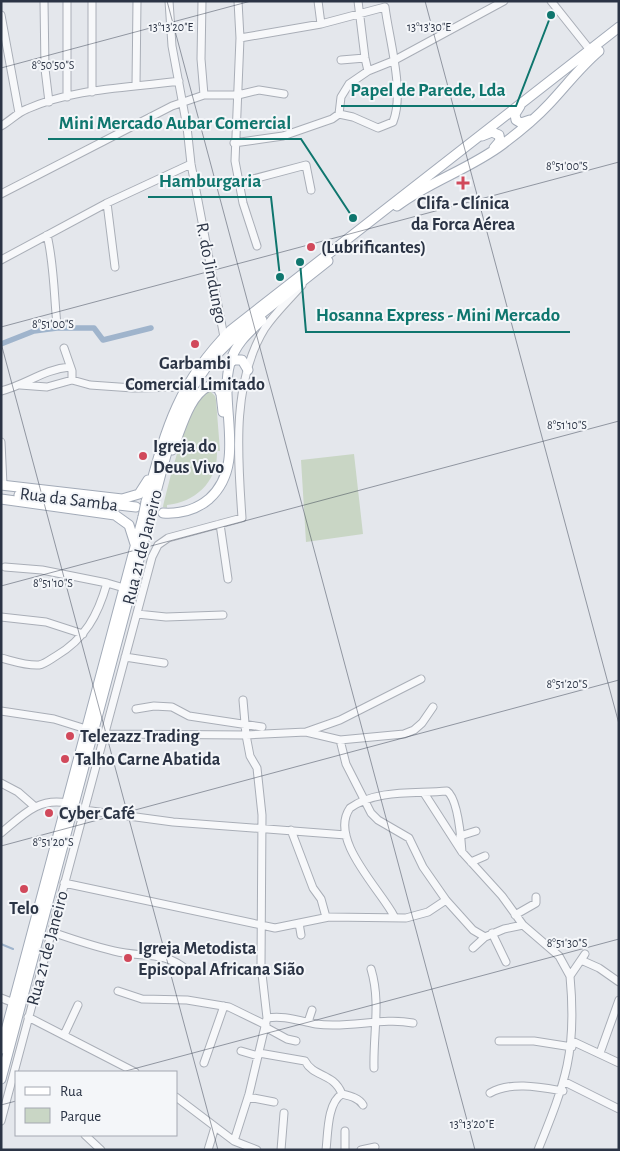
<svg xmlns="http://www.w3.org/2000/svg" width="620" height="1151" font-family="'Alegreya Sans',sans-serif">
	<rect width="100%" height="100%" fill="#e4e7ec"/>
	<!-- green -->
	<path fill="#c9d6c5" d="M210,391L215,396L216,400L220,451H217C218,482 195,502 167,505V508L163,507C168,487 189,395 210,391Z
		M354,454L363,534L306,542L301,460Z"/>
	<g fill="none" stroke-linecap="round" stroke-linejoin="round">
		<!-- stream -->
		<path stroke="#9fb4cc" stroke-width="2" d="M1,944L13,949"/>
		<!-- canal -->
		<path stroke="#9fb4cc" stroke-width="5.5" d="M1,344L34,331L57,328H94L103,340L151,328"/>
		<!-- minor casing -->
		<g stroke="#a9aeb7" stroke-width="9">
			<path id="minor" d="M44,1L45,69L49,102
				M169,1L172,46L187,127L191,164L224,337
				M238,1L240,38L235,161L243,203L257,246
				M318,1L321,24
				M358,1L365,58L368,71
				M551,1L590,50
				M1,15L19,113
				M240,38L321,24L385,7C389,39 405,92 393,122L378,128L353,117L339,114
				M341,60L365,58
				M136,85L137,1
				M92,92V1
				M204,95H238L259,90L284,94
				M67,97V1
				M1,126C10,121 17,113 27,109C74,88 129,88 179,81
				M234,143L283,136L332,119L339,114L341,97L349,84L368,71L393,61L504,1
				M238,183L306,165L311,190
				M1,194L172,106L204,95L201,59L202,1
				M107,203L115,267
				M47,235C54,263 54,296 57,325
				M1,260L107,203L191,164
				M64,348L72,371V380
				M20,385L47,387L72,380L90,385L133,388L186,387
				M1,391C26,385 44,369 70,367
				M1,442L3,485
				M220,524L228,579
				M5,567L42,570L107,583
				M137,614L166,617L223,615
				M1,617L46,622L83,634
				M125,657L164,663
				M1,658C13,661 27,666 39,665C45,664 51,659 56,656C85,639 98,615 107,583L124,588
				M136,709L154,706L172,707L189,716L262,727
				M1,711L54,719L86,729
				M306,732L340,740L404,734L414,730L422,723L433,707
				M104,734L246,735L306,732L340,720L421,679
				M340,740L346,764L371,813L378,820L409,838L423,867L446,900L473,930L485,937L504,929L523,925L559,956L570,976
				M1,783L18,792L34,806
				M424,793L462,852L502,896L523,925
				M84,810L173,822L346,835
				M291,830L313,888L321,899L326,917
				M1,833C22,816 38,797 67,803
				M460,836L476,831
				M471,862L485,856
				M64,883L275,928L329,917L406,918L428,912L446,900
				M515,915L536,903V897
				M394,916C380,889 328,839 350,808C377,789 415,794 447,791C458,799 461,838 462,852
				M299,923L301,935
				M52,932C72,939 93,946 114,951C141,958 164,950 187,970
				M492,933L506,962
				M473,948L485,937
				M581,960L599,968L619,982
				M371,969C381,1002 373,1034 374,1068
				M118,991L142,999L187,1000L229,1007L266,1025
				M1,998L14,1003
				M28,1017L135,1072
				M267,1018C284,1015 299,1021 316,1024C349,1029 381,1017 413,1023
				M308,1022L312,1010
				M265,1027L287,1039L296,1041
				M64,1035L78,1005
				M499,1041H534L572,1047
				M572,1041L619,1063
				M241,1051L258,1056
				M259,1053L305,1061C314,1078 333,1072 342,1094
				M600,1053L619,1000
				M204,1063L224,1006
				M565,1082L619,1109
				M490,1093C511,1081 540,1087 563,1091
				M176,1097L234,1141L257,1150
				M248,1097L274,1102
				M1,1121L152,557L158,545L168,538L242,518C238,457 231,383 265,328C275,313 290,299 302,285
				M345,1131V1150
				M85,1135L101,1150
				M234,1141L249,1094L267,1018L261,965L262,815L257,768L250,756L246,735L243,700
				M208,1150L215,1127
				M281,1150L284,1113
				M326,1150C328,1134 327,1103 342,1094C350,1096 359,1098 363,1105
				M361,1150L375,1147
				M538,1150C566,1081 577,1051 570,976L585,954"/>
		</g>
		<!-- major casing -->
		<g stroke="#a3abb8" stroke-width="11">
			<path id="major" d="M520,106L515,114L516,120L521,123L530,120
				M482,136L492,132L499,135L500,141L494,148
				M397,206C430,181 470,169 503,144C519,132 535,119 549,104C566,86 580,67 599,51
				M216,355L242,329L328,261
				M230,363L234,360H242L248,370
				M172,450C181,431 188,396 209,386L218,388L221,394L223,412
				M1,485L122,499L139,494L148,480
				M19,495L98,505
				M1,499L115,515L129,525L135,544
				M92,502L136,507
				M146,502C166,429 176,386 231,330L619,27
				M153,503C166,457 175,408 205,369
				M163,513C179,514 196,510 209,499C248,464 218,406 230,363C235,344 248,333 262,320
				M1,1049L143,517
				M1,1079L150,518"/>
		</g>
		<!-- minor -->
		<use href="#minor" stroke="#f7f8fa" stroke-width="7"/>
		<!-- major -->
		<use href="#major" stroke="#fff" stroke-width="9"/>
		<!-- major-bridge casing -->
		<g stroke="#a3abb8" stroke-width="11" stroke-linecap="butt">
			<path id="major-bridge" d="M143,517L146,502
				M150,518L153,503"/>
		</g>
		<!-- major-bridge -->
		<use href="#major-bridge" stroke="#fff" stroke-width="9"/>
	</g>
	<!-- ticks -->
	<path fill="none" stroke="#2b3445" stroke-width="1" stroke-opacity="0.45" d="M167,1L475,1150M425,1L619,724M1,68L251,1M1,327L619,162M1,343L218,1150M1,586L619,421M1,846L619,680M122,1072L619,939M1,1105L16,1101"/>
	<!-- markers -->
	<g fill="#d1495b" stroke="#f4f6f9" stroke-width="2">
		<path d="M460.5 175.5h5v5h5v5h-5v5h-5v-5h-5v-5h5z"/>
		<circle cx="311" cy="247" r="5"/>
		<circle cx="195" cy="344" r="5"/>
		<circle cx="143" cy="456" r="5"/>
		<circle cx="70" cy="736" r="5"/>
		<circle cx="65" cy="759" r="5"/>
		<circle cx="49" cy="813" r="5"/>
		<circle cx="24" cy="889" r="5"/>
		<circle cx="128" cy="958" r="5"/>
	</g>
	<g text-anchor="middle" stroke-width="4" stroke-linejoin="round" paint-order="stroke">
		<!-- poi labels -->
		<g font-size="18" font-weight="bold" fill="#2b3445" stroke="#f4f6f9" text-anchor="start">
			<text x="463" y="209" text-anchor="middle">Clifa - Clínica<tspan x="463" dy="21">da Forca Aérea</tspan></text>
			<text x="321" y="253">(Lubrificantes)</text>
			<text x="195" y="369" text-anchor="middle">Garbambi<tspan x="195" dy="21">Comercial Limitado</tspan></text>
			<text x="153" y="452">Igreja do<tspan x="153" dy="21">Deus Vivo</tspan></text>
			<text x="80" y="742">Telezazz Trading</text>
			<text x="75" y="765">Talho Carne Abatida</text>
			<text x="59" y="819">Cyber Café</text>
			<text x="24" y="914" text-anchor="middle">Telo</text>
			<text x="138" y="954">Igreja Metodista<tspan x="138" dy="21">Episcopal Africana Sião</tspan></text>
		</g>
		<!-- street labels -->
		<g font-size="18" fill="#2b3445" stroke="#f4f6f9">
			<text transform="translate(212 273) rotate(79)" y="6">R. do Jindungo</text>
			<text transform="translate(69 499) rotate(7)" y="6">Rua da Samba</text>
			<text transform="translate(142 547) rotate(-76)" y="6">Rua 21 de Janeiro</text>
			<text transform="translate(47 948) rotate(-75)" y="6">Rua 21 de Janeiro</text>
		</g>
	</g>
	<g font-size="12" text-anchor="middle" fill="#2b3445" stroke="#f4f6f9" stroke-width="4" stroke-linejoin="round" paint-order="stroke">
		<text x="171" y="31">13°13'20"E</text>
		<text x="429" y="31">13°13'30"E</text>
		<text x="53" y="69">8°50'50"S</text>
		<text x="567" y="170">8°51'00"S</text>
		<text x="53" y="328">8°51'00"S</text>
		<text x="567" y="429">8°51'10"S</text>
		<text x="53" y="587">8°51'10"S</text>
		<text x="567" y="688">8°51'20"S</text>
		<text x="53" y="846">8°51'20"S</text>
		<text x="567" y="947">8°51'30"S</text>
		<text x="472" y="1128">13°13'20"E</text>
	</g>
	<!-- callouts -->
	<path fill="none" stroke="#0f766e" stroke-width="2" d="M551 15L516 106H341M353 218L301 139H48M280 277L271 197H148M300 262L306 332H570"/>
	<g fill="#0f766e" stroke="#f4f6f9" stroke-width="2">
		<circle cx="551" cy="15" r="5"/>
		<circle cx="353" cy="218" r="5"/>
		<circle cx="280" cy="277" r="5"/>
		<circle cx="300" cy="262" r="5"/>
	</g>
	<g font-size="19" text-anchor="middle" font-weight="bold" fill="#0f766e" stroke="#f4f6f9" stroke-width="4" stroke-linejoin="round" paint-order="stroke">
		<text x="428" y="96">Papel de Parede, Lda</text>
		<text x="175" y="129">Mini Mercado Aubar Comercial</text>
		<text x="210" y="187">Hamburgaria</text>
		<text x="438" y="321">Hosanna Express - Mini Mercado</text>
	</g>
	<!-- border -->
	<rect width="620" height="1151" fill="none" stroke="#2b3445" stroke-width="5"/>
	<!-- legend -->
	<rect x="15" y="1071" width="162" height="65" fill="#f4f6f9" stroke="#a4a8b1"/>
	<rect x="25" y="1087" width="25" height="8" fill="#ffffff" stroke="#a4a8b1"/>
	<text x="60" y="1096" font-size="15" fill="#2b3445">Rua</text>
	<rect x="25" y="1108" width="25" height="15" fill="#c9d6c5" stroke="#a4a8b1"/>
	<text x="60" y="1121" font-size="15" fill="#2b3445">Parque</text>
</svg>
